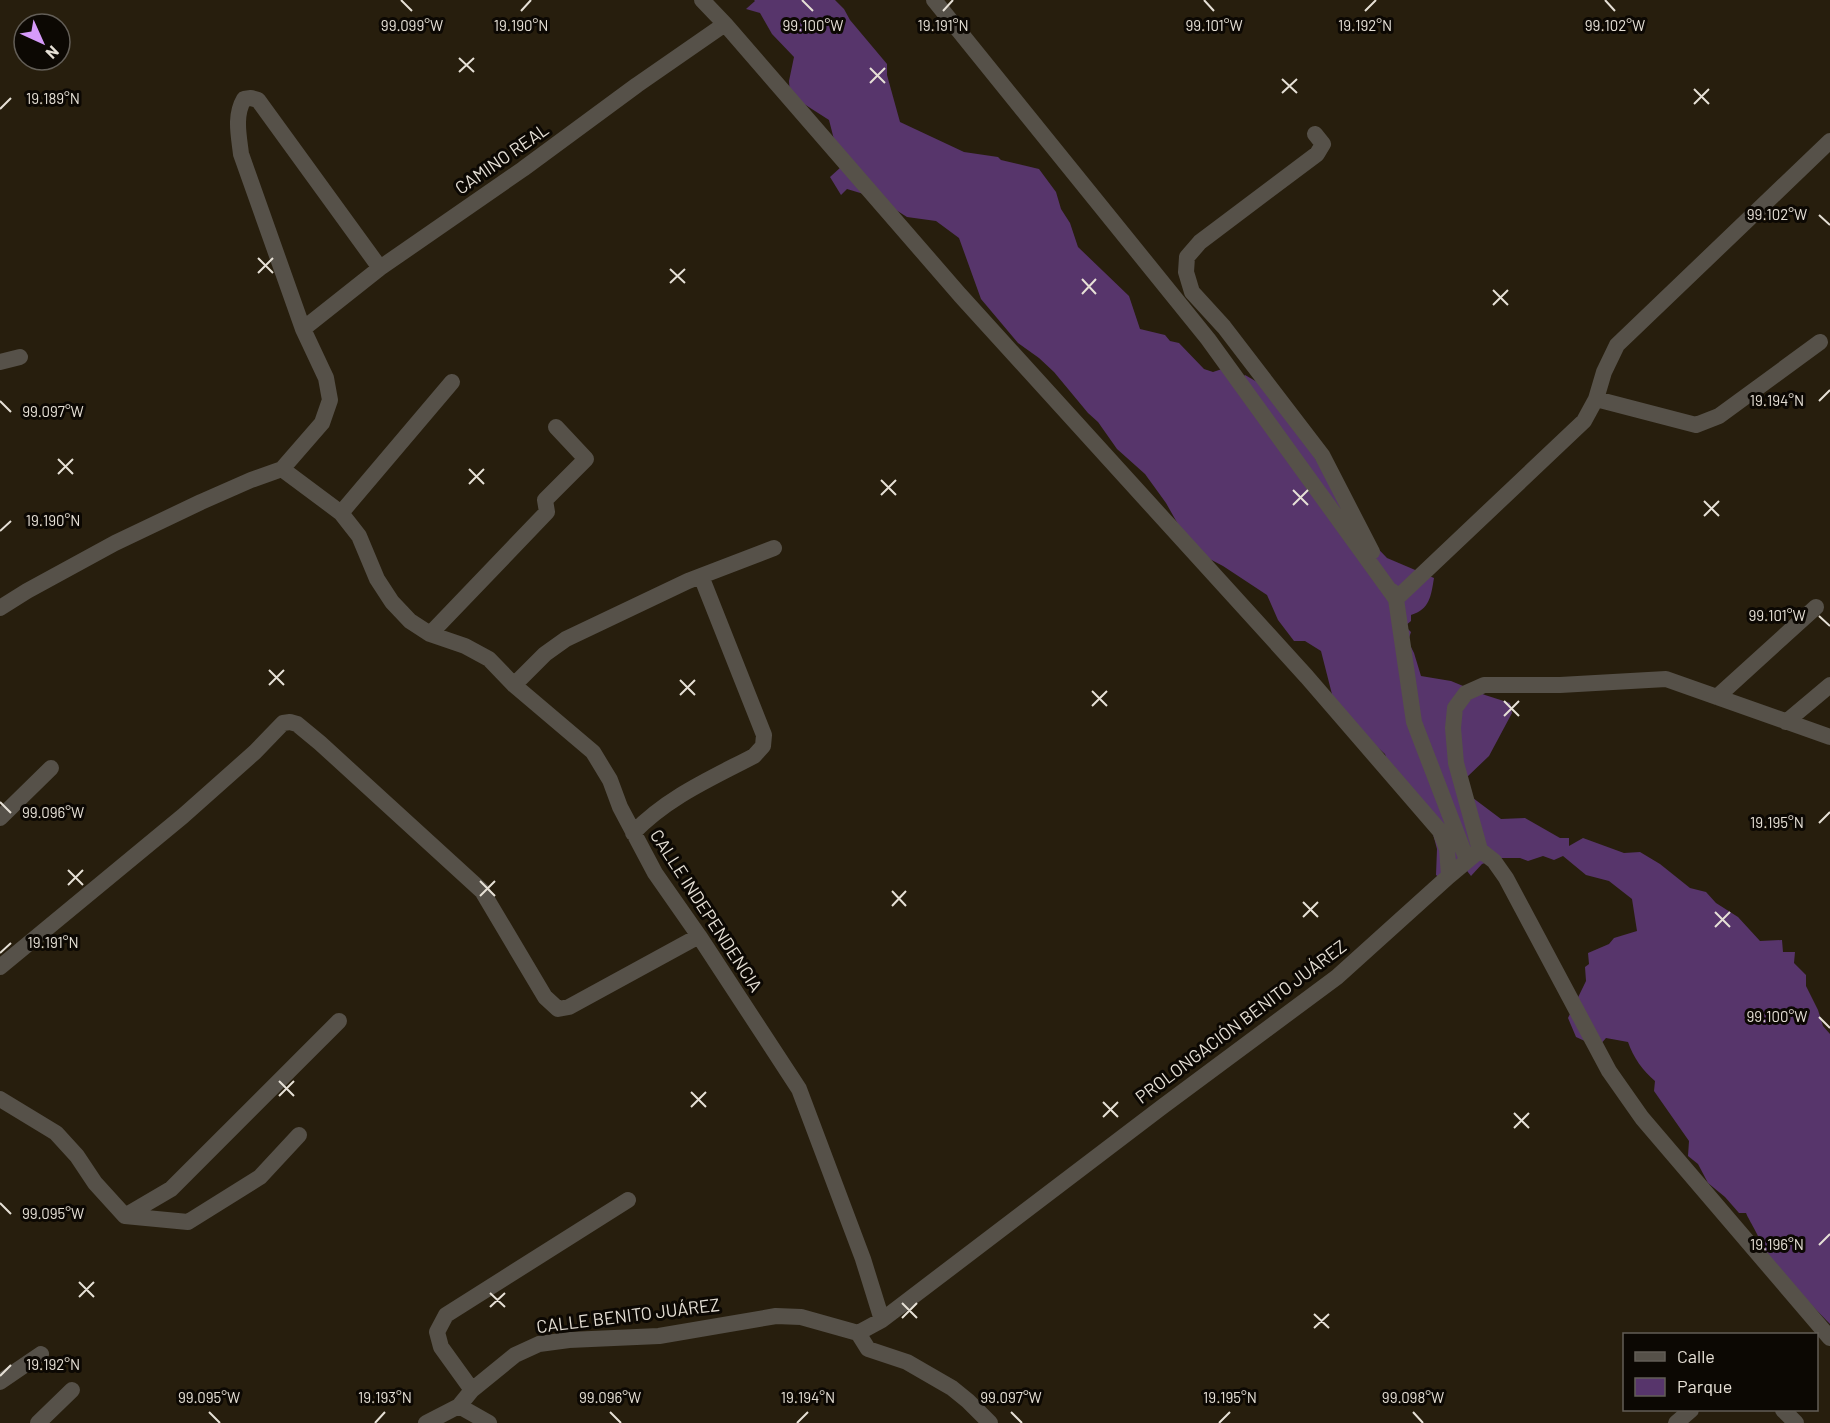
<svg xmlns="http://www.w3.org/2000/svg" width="1830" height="1423" font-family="Barlow,sans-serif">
	<rect width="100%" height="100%" fill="#271e0d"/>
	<!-- green -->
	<path fill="#57356b" d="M754,0H835L844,9L850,20L887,64V75L900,122L964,152L998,157L1001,160L1039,169L1056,192L1061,209L1070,223L1078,247L1129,296L1140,329L1165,335L1170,341L1179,343L1204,369L1213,372L1225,368L1242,378L1245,375L1259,383L1264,378L1362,532L1387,558L1434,578C1431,596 1430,609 1411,615V621L1405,626L1411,632L1408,641L1414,653L1421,676L1451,681L1485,695L1510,703L1512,713L1489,756L1466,778L1465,792L1501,819L1525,818L1560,838H1569V846L1583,838L1624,853L1640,852L1660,864L1690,888L1706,892L1716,903L1738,917L1760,941L1782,940L1783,952H1795L1794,963L1806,975V986L1818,1010L1823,1026L1830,1034V1324L1752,1244C1753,1243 1758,1239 1758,1236C1758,1235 1748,1218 1746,1213H1739L1725,1197L1708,1183L1698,1164L1688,1156L1689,1141L1654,1091L1655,1081C1643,1071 1633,1057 1628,1042L1606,1038L1598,1047L1576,1037L1568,1018L1586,981L1585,967L1589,964L1588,953L1609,944L1614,938L1637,931L1632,899L1609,881L1586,875L1563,856L1554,860L1543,856L1528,861L1520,858H1494L1491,861L1482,864L1471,876L1464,867L1441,879L1436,875L1437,849L1432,830L1388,764L1385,754L1336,710L1321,651L1305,641H1294L1278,620L1267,595L1223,566L1202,555L1179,526L1166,503L1145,474L1117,449L1098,422L1088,413L1054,372L1039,358L1018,343L981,299L959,238L936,221L907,217L877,198L847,189L841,195L830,177L841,167L829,120L790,95L789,81L794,57L772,34L760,13L746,9L755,1Z"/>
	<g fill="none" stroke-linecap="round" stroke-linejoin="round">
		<!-- minor -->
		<path stroke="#565149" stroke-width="16" d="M702,0L725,24L960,295L1307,677L1440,831L1447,849L1449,876
			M934,0L1208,339L1396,599L1584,421L1596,399L1604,372L1617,345L1830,141
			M1315,134L1323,144L1317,154L1200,242L1187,257L1186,272L1192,292L1224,327L1322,455L1372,552
			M303,329L380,268L523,169L637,85L725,24
			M0,362L20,357
			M1596,399L1696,425L1719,416L1820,342
			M282,469L341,513L359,536L377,579L392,602L410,621L430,634L465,646L489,659L514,685L593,752L610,780L620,807L655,873L699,936L799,1089L863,1259L882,1320
			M341,513L452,382
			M1392,591L1396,599L1414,722L1467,860
			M0,608L27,591L115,543L201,502L251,480L282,469L322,423L330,400L326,378L303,329L241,154C239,136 234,116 244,99L251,98L258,100L380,268
			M430,634L547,512L545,500L586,459L556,427
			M514,685L545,654L566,639L688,581L774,548
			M1717,697L1816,607
			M1786,722L1830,685
			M0,818L51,768
			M633,833C668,797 710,779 754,756L763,746L764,735L701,576
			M1480,850L1494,861L1506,878L1609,1071L1642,1118L1830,1338
			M0,967L183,816L255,752L283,723L290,722L297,724L320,743L482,891L545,997L558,1009L569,1007L699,936
			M0,1099L56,1133L77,1156L95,1183L125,1216L188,1222L260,1177L299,1135
			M125,1216L171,1189L339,1021
			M858,1333L882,1320L1162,1107L1337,977L1449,876L1480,850L1456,763L1453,728L1455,708L1466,693L1484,685H1560L1666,679L1830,737
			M858,1333L868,1349L907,1362L952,1388L968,1401L990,1423
			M0,1382L41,1354
			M472,1390L441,1347L437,1332L446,1315L628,1200
			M459,1406L489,1423
			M1783,1410L1796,1423
			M38,1423L72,1390
			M426,1423L459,1406L472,1390L515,1355L539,1344L569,1340L659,1336L776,1316L801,1317L858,1333
			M1676,1423L1691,1410"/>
	</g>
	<!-- ticks -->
	<path fill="none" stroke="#e6e0d6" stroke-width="2" d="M401,0L412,11M802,0L813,11M1204,0L1214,11M1605,0L1615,11M521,11L531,0M943,11L953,0M1365,11L1376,0M459,58L474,72M870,68L885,83M459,72L474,58M1282,79L1297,93M870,83L885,68M1694,89L1709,104M1282,93L1297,79M1694,104L1709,89M0,109L11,98M1819,215L1830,225M258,258L273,273M670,269L685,283M258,273L273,258M1082,279L1096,294M670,283L685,269M1493,290L1508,305M1082,294L1096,279M1493,305L1508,290M0,401L11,412M1819,401L1830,390M58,459L73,474M469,469L484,484M58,474L73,459M881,480L896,495M469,484L484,469M1293,490L1308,505M881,495L896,480M1704,501L1719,516M1293,505L1308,490M1704,516L1719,501M0,531L11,521M1819,616L1830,626M269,670L284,685M680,680L695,695M269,685L284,670M1092,691L1107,706M680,695L695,680M1504,701L1519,716M1092,706L1107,691M1504,716L1519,701M0,802L11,813M1819,823L1830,812M68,870L83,885M480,881L495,896M68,885L83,870M892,891L906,906M480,896L495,881M1303,902L1318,917M892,906L906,891M1715,912L1730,927M1303,917L1318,902M1715,927L1730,912M0,953L11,943M1819,1017L1830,1028M279,1081L294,1096M691,1092L706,1107M279,1096L294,1081M1103,1102L1118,1117M691,1107L706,1092M1514,1113L1529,1128M1103,1117L1118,1102M1514,1128L1529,1113M0,1203L11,1214M1819,1245L1830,1234M79,1282L94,1297M490,1293L505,1307M79,1297L94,1282M902,1303L917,1318M490,1307L505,1293M1314,1314L1329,1328M902,1318L917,1303M1314,1328L1329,1314M0,1376L11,1365M209,1412L220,1423M610,1412L621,1423M1011,1412L1022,1423M1413,1412L1423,1423M375,1423L385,1412M797,1423L808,1412M1219,1423L1230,1412"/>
	<g text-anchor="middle" stroke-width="6" stroke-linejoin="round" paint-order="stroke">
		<!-- street labels -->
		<g font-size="18" fill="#e6e0d6" stroke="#0c0803">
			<text transform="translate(502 159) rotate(-35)" y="6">CAMINO REAL</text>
			<text transform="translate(706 911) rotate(57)" y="6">CALLE INDEPENDENCIA</text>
			<text transform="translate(1241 1022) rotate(-37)" y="6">PROLONGACIÓN BENITO JUÁREZ</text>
			<text transform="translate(628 1316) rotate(-7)" y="6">CALLE BENITO JUÁREZ</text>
		</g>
	</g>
	<g font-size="15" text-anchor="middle" fill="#e6e0d6" stroke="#0c0803" stroke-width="6" stroke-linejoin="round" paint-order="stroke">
		<text x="412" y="31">99.099°W</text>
		<text x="521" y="31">19.190°N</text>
		<text x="813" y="31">99.100°W</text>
		<text x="943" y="31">19.191°N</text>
		<text x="1214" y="31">99.101°W</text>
		<text x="1365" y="31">19.192°N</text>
		<text x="1615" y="31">99.102°W</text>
		<text x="53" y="104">19.189°N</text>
		<text x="1777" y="220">99.102°W</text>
		<text x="1777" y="406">19.194°N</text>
		<text x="53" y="417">99.097°W</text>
		<text x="53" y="526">19.190°N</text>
		<text x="1777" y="621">99.101°W</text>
		<text x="53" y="818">99.096°W</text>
		<text x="1777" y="828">19.195°N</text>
		<text x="53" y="948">19.191°N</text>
		<text x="1777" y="1022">99.100°W</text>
		<text x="53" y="1219">99.095°W</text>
		<text x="1777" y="1250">19.196°N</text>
		<text x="53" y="1370">19.192°N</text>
		<text x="385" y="1403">19.193°N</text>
		<text x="209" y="1403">99.095°W</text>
		<text x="610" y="1403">99.096°W</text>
		<text x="808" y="1403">19.194°N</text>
		<text x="1011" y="1403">99.097°W</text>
		<text x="1230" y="1403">19.195°N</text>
		<text x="1413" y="1403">99.098°W</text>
	</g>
	<!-- legend -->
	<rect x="1623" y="1333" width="195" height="78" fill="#0c0803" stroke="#635e57" stroke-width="1.5"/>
	<rect x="1635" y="1352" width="30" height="9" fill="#565149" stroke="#635e57" stroke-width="1.5"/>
	<text x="1677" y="1363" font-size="18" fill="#e6e0d6">Calle</text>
	<rect x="1635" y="1378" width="30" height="18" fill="#57356b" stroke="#635e57" stroke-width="1.5"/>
	<text x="1677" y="1393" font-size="18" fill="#e6e0d6">Parque</text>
	<!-- north arrow -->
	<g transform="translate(42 42) rotate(135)"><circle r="28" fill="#0c0803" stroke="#635e57" stroke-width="1.5"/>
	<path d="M0-4.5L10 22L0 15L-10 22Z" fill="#d69bfa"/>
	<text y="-9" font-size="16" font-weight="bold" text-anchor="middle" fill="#e6e0d6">N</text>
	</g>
</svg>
